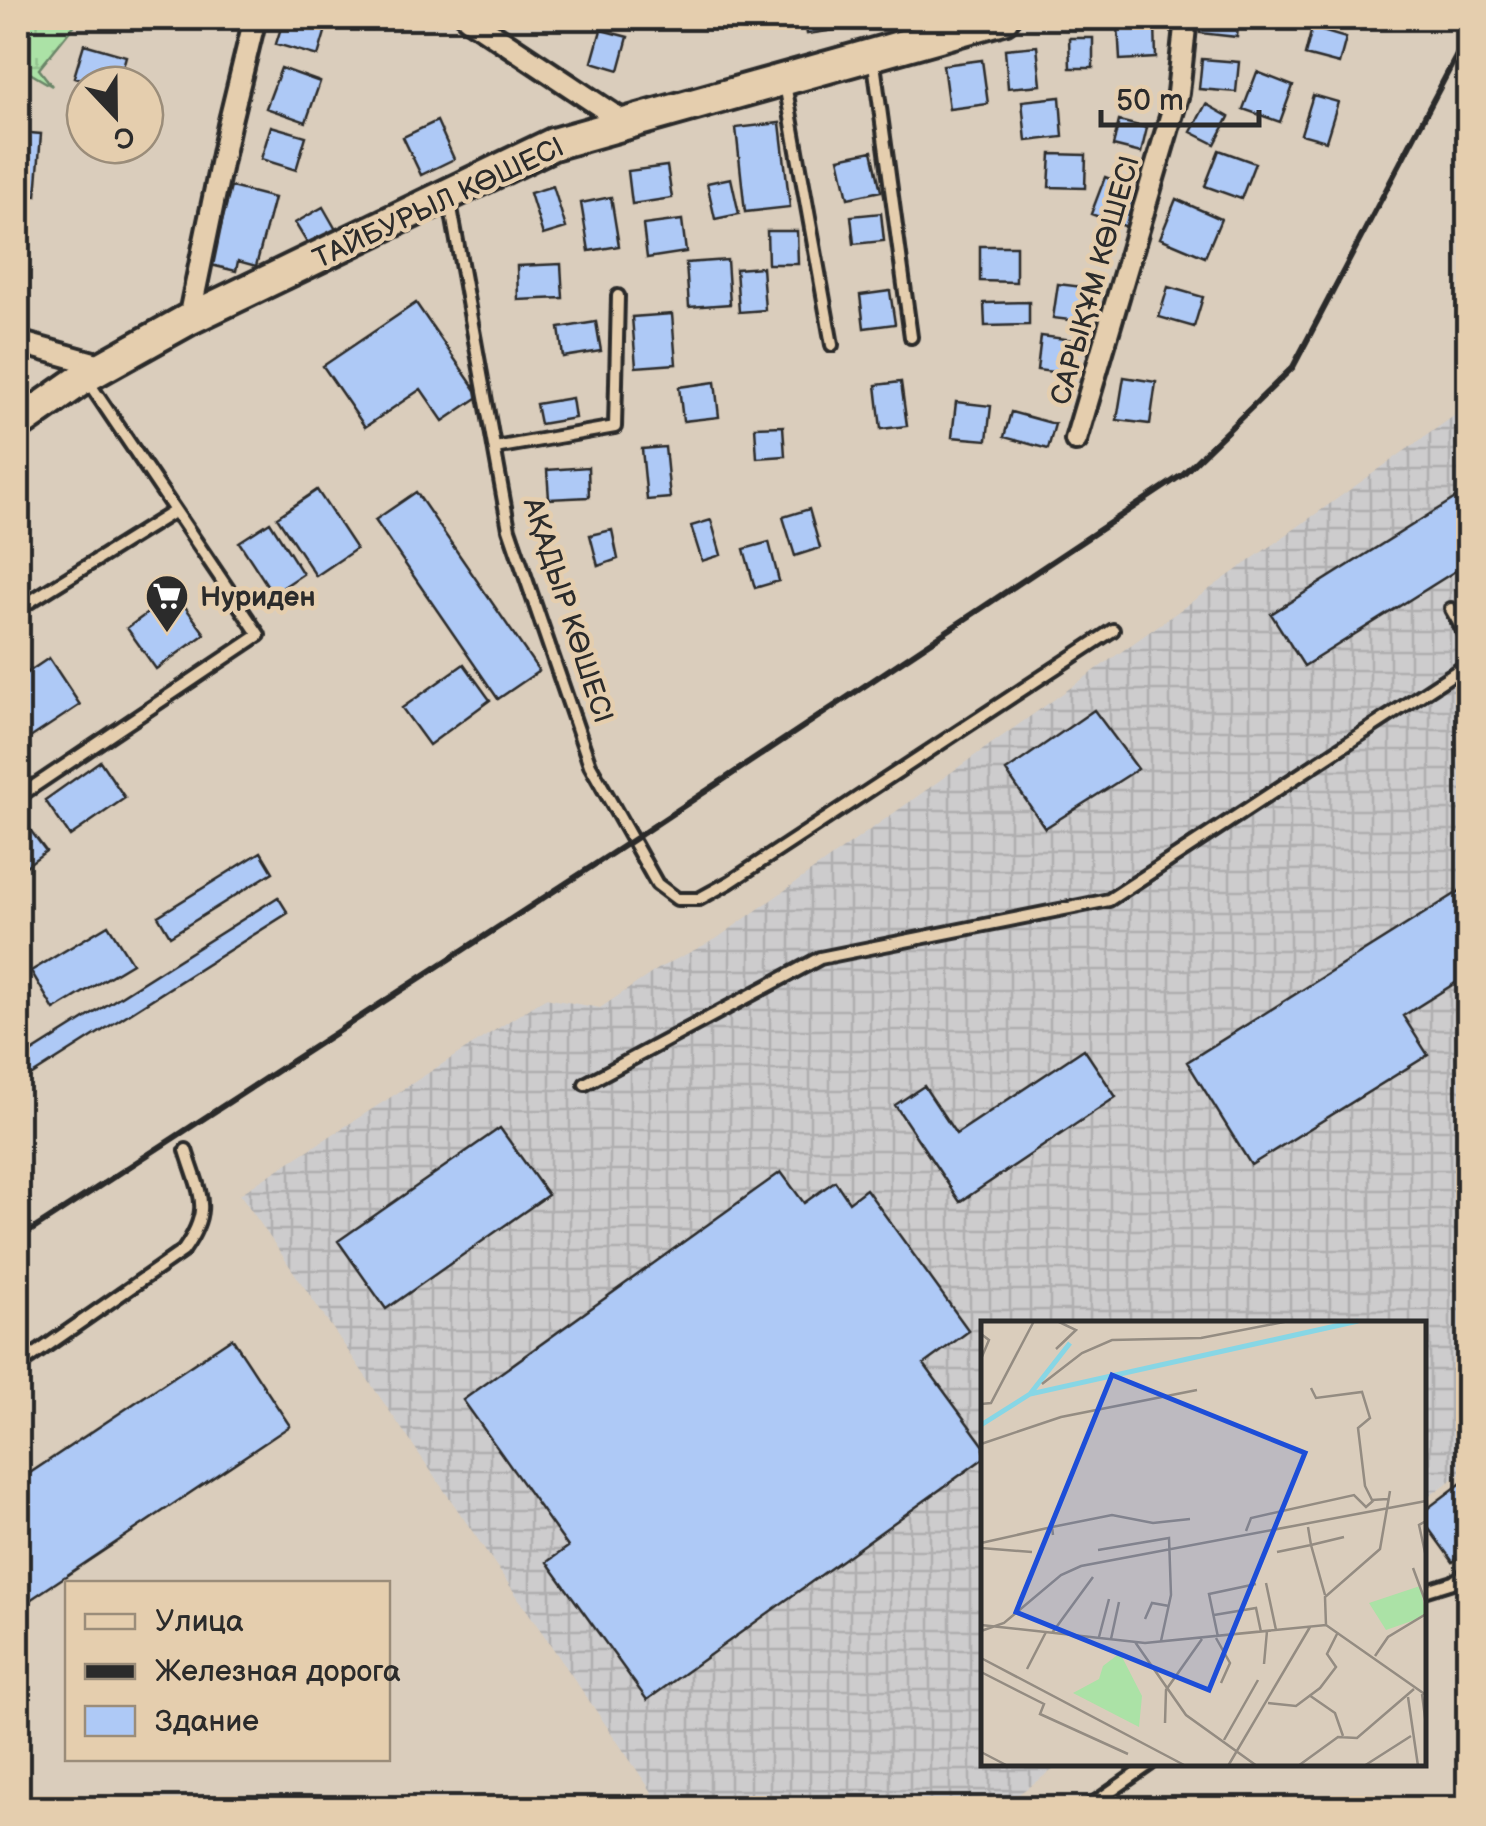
<svg xmlns="http://www.w3.org/2000/svg" width="1486" height="1826" font-family="'Balsamiq Sans',sans-serif">
	<defs>
		<pattern id="industrial-grid" width="8" height="8" patternUnits="userSpaceOnUse" patternTransform="scale(2.5)"><rect width="8" height="8" fill="#cdcccd"/><path d="M0 4h8M4 0v8" fill="none" stroke="#b0afb0"/></pattern>
		<pattern id="wetland-marsh" width="20" height="14" patternUnits="userSpaceOnUse" patternTransform="scale(2.5)"><rect width="20" height="14" fill="#abe2a6"/><path d="M1 5h8M5 5V1M11 12h8M15 12V8" fill="none" stroke="#93c28f"/></pattern>
	</defs>
	<rect width="100%" height="100%" fill="#dacdbc"/>
	<filter id="ink" filterUnits="userSpaceOnUse"><feTurbulence type="fractalNoise" baseFrequency=".01" numOctaves="2"/><feDisplacementMap in="SourceGraphic" scale="20" xChannelSelector="R" yChannelSelector="G"/><feConvolveMatrix kernelMatrix="1 2 1 2 8 2 1 2 1" color-interpolation-filters="sRGB"/></filter>
	<g filter="url(#ink)">
		<!-- industrial -->
		<path fill="url(#industrial-grid)" d="M1468,406V1468L1424,1500V1324H984V1764H1061L999,1808H663L240,1194L545,998L600,1008L661,967L716,939Z"/>
		<!-- wetland -->
		<path fill="url(#wetland-marsh)" stroke="#6b8668" stroke-width="2.5" d="M18,18H80L39,69L52,86L18,66Z"/>
		<!-- building -->
		<path fill="#aec9f6" stroke="#2b2b2b" stroke-width="2.5" d="M284,18L326,29L318,56L276,44Z
			M349,18H378L372,29Z
			M804,18H841L843,29L807,34Z
			M1202,18H1239L1237,37L1200,33Z
			M1155,23L1156,58L1120,60L1118,24Z
			M1312,28L1346,38L1339,64L1305,55Z
			M601,30L628,37L619,70L592,62Z
			M1069,38H1093V68H1070Z
			M84,44L126,56L118,85H99L74,77Z
			M1037,46L1041,85L1008,88L1005,49Z
			M1202,59L1239,62L1236,92L1199,89Z
			M982,60L988,104L949,109L943,65Z
			M281,68L320,82L306,122L266,108Z
			M1257,72L1293,86L1280,122L1243,109Z
			M1313,95L1338,102L1326,141L1301,134Z
			M1060,97L1063,137L1026,141L1022,101Z
			M1206,104L1229,117L1215,144L1191,132Z
			M437,121L454,159L421,175L403,137Z
			M1119,121L1147,128L1141,153L1113,146Z
			M780,123L790,207L745,212L736,128Z
			M271,126L306,136L296,170L261,159Z
			M18,132L41,134L36,196L18,195Z
			M1219,150L1255,163L1241,199L1205,186Z
			M872,151L881,191L848,198L839,158Z
			M1051,154L1086,155L1085,188L1049,187Z
			M667,166L672,198L632,204L628,171Z
			M1105,177L1141,191L1127,227L1091,214Z
			M731,178L739,214L715,219L707,183Z
			M553,186L566,228L543,235L530,193Z
			M231,187L274,198L256,266L238,261L236,271L211,265Z
			M611,197L619,246L589,251L581,203Z
			M1176,199L1221,219L1205,257L1160,238Z
			M323,207L339,235L312,251L295,223Z
			M881,213L884,241L854,244L851,216Z
			M682,220L686,252L647,258L643,225Z
			M767,231H797L798,264H768Z
			M980,246H1016V282L980,281Z
			M727,260L730,304L689,307L686,263Z
			M561,264L563,298L518,300L517,266Z
			M762,267L765,310L739,312L736,269Z
			M1058,284L1091,288L1086,322L1053,318Z
			M1168,287L1203,297L1194,327L1159,317Z
			M890,291L895,324L864,328L860,295Z
			M1029,302V325L985,326L984,303Z
			M416,303L480,396L443,421L421,389L365,427L323,366Z
			M672,314L676,364L636,367L632,317Z
			M596,322L601,351L563,357L559,328Z
			M1041,336L1074,340L1069,374L1037,370Z
			M1124,377L1156,382L1150,424L1117,420Z
			M715,382L719,417L683,421L679,387Z
			M901,382L907,426L881,429L876,385Z
			M572,398L575,418L540,424L536,404Z
			M956,402L991,406L987,440L952,437Z
			M1011,412L1055,424L1048,449L1004,437Z
			M783,426L785,456L757,458L755,427Z
			M665,447L670,498L647,500L642,449Z
			M588,467L589,497L549,499L547,470Z
			M317,490L356,549L316,576L277,517Z
			M1468,490V563L1304,666L1271,614Z
			M416,492L539,671L498,699L375,520Z
			M809,509L820,548L795,556L783,517Z
			M711,520L721,555L702,561L691,526Z
			M270,522L303,574L273,594L239,542Z
			M612,530L618,559L598,566L590,535Z
			M769,542L779,581L755,588L744,549Z
			M175,593L205,634L156,669L127,628Z
			M49,658L80,705L18,746V679Z
			M464,664L490,700L429,745L402,708Z
			M1094,710L1138,769L1045,828L1006,771Z
			M100,761L125,798L70,836L45,800Z
			M19,815L46,851L18,872V816Z
			M261,852L273,872L170,936L158,916Z
			M1468,886V975L1403,1016L1428,1055L1251,1165L1187,1062Z
			M278,897L288,913L18,1084V1061Z
			M108,925L132,963L54,1010L31,971Z
			M1084,1049L1116,1097L960,1202L895,1105L924,1086L956,1134Z
			M500,1128L548,1195L386,1309L338,1241Z
			M781,1172L804,1203L835,1181L849,1202L866,1189L969,1331L924,1364L984,1446V1458L647,1700L547,1562L568,1547L463,1400Z
			M232,1338L290,1426L18,1608V1481Z
			M1468,1478V1551L1453,1562L1424,1522V1511Z"/>
		<g fill="none" stroke-linecap="round" stroke-linejoin="round">
			<!-- lane casing -->
			<g stroke="#2b2b2b" stroke-width="18">
				<path id="lane" d="M873,56L911,337
					M785,84L832,345
					M449,197L509,529L590,765L657,884L677,899H699L730,882L1113,630
					M495,448L615,427L618,296
					M18,609L175,511
					M1451,609L1468,639
					M18,797L259,635L87,380
					M585,1084L820,958L1109,900L1468,664
					M18,1366L183,1251C213,1208 200,1196 186,1150
					M1424,1591L1453,1582L1468,1572
					M1087,1808L1150,1764"/>
			</g>
			<!-- street casing -->
			<g stroke="#2b2b2b" stroke-width="28">
				<path id="street" d="M468,18L624,122
					M189,319L229,125L255,18
					M18,342L104,366
					M1076,440L1178,93L1186,18"/>
			</g>
			<!-- secondary casing -->
			<g stroke="#2b2b2b" stroke-width="38">
				<path id="secondary" d="M18,424L85,377L189,319L553,144L1003,18"/>
			</g>
			<!-- lane -->
			<use href="#lane" stroke="#e5ceae" stroke-width="10"/>
			<!-- street -->
			<use href="#street" stroke="#e5ceae" stroke-width="20"/>
			<!-- secondary -->
			<use href="#secondary" stroke="#e5ceae" stroke-width="30"/>
			<!-- rail -->
			<path stroke="#2b2b2b" stroke-width="6" d="M18,1239L631,841L1182,475L1293,367L1468,34"/>
		</g>
	</g>
	<!-- icons -->
	<defs>
		<g id="supermarket-pin" transform="scale(2.25)"><path d="M0 17L-7.5 6A9.5 9.5 0 1 1 7.5 6Z" fill="#2b2b2b" stroke="#e5ceae"/><path d="M-6-5.5h2.5l.6 2H6L4.5 2H-2.5L-4.4-4H-6ZM-1.5 3.2a1.3 1.3 0 1 0 .1 0ZM3 3.2a1.3 1.3 0 1 0 .1 0Z" fill="#fff"/></g>
	</defs>
	<g fill-rule="evenodd">
		<use href="#supermarket-pin" x="167" y="596"/>
	</g>
	<g text-anchor="middle" stroke-width="9" stroke-linejoin="round" paint-order="stroke">
		<!-- street labels -->
		<g font-size="28" fill="#2b2b2b" stroke="#e5ceae">
			<text transform="translate(438 202) rotate(-25)" y="10">ТАЙБУРЫЛ КӨШЕСІ</text>
			<text transform="translate(1094 280) rotate(-74)" y="10">САРЫҚҰМ КӨШЕСІ</text>
			<text transform="translate(569 610) rotate(72)" y="10">АҚАДЫР КӨШЕСІ</text>
		</g>
		<!-- poi labels -->
		<g font-size="28" font-weight="bold" fill="#2b2b2b" stroke="#e5ceae" text-anchor="start">
			<text x="200" y="606">Нуриден</text>
		</g>
	</g>
	<!-- overview -->
	<g transform="translate(981 1321)">
		<rect width="445" height="445" fill="#dacdbc"/>
		<path d="M439,265L445,295L405,309L388,282ZM139,332L161,375L158,406L92,372L118,358L122,345Z" fill="#abe2a6"/>
		<path fill="none" stroke="#87d6e5" stroke-width="5" d="M49,73L89,22M0,104L49,73L377,0"/>
		<path fill="none" stroke="#948c82" stroke-width="2.5" d="M0,13L8,19L0,38M75,28L95,9L76,0M61,63L101,32L131,19L220,17L308,0M330,67L335,77L381,71L389,97L377,107L384,165L391,179L407,178M0,83L10,82L53,0M0,123L80,96L216,69M445,200L438,204L445,236M265,210L270,197L373,174L385,186L393,179M72,214L71,206L131,194L172,202L209,198M0,222L71,206M0,227L51,231M117,229L188,217L190,274L180,320M296,231L330,224L327,206M432,247L445,282M285,262L295,309M344,274L330,224L363,216M233,294L275,287L280,311M164,298L171,282L188,285M0,304L164,322L345,304L445,374M345,304L344,276L399,228L409,170M0,310L23,302L80,254L100,245L445,180M71,312L112,256M118,316L128,278M237,316L228,273L275,263M235,317L249,342L240,362M130,318L138,281M154,321L205,394L276,445M394,335L407,316L445,293M0,337L205,445M283,343L286,310M46,348L65,311M0,351L63,383L59,393L147,433M441,373L445,404M328,374L354,392L362,415M427,376L437,445M287,382L315,385L339,367L355,346L346,333L357,311M184,402L185,369L221,318M243,419L277,359M0,431L27,445M247,445L329,306M317,445L357,416L376,417L433,368M383,445L430,415"/>
		<path fill="#1d4ed8" fill-opacity="0.15" stroke="#1d4ed8" stroke-width="5" d="M131,54L324,132L228,369L35,291Z"/>
		<rect width="445" height="445" fill="none" stroke="#2b2b2b" stroke-width="5"/>
	</g>
	<!-- margin -->
	<rect width="1486" height="1826" fill="none" stroke="#e5ceae" stroke-width="60"/>
	<rect x="30" y="30" width="1426" height="1766" fill="none" stroke="#2b2b2b" stroke-width="4" filter="url(#ink)"/>
	<!-- legend -->
	<rect x="65" y="1581" width="325" height="180" fill="#e5ceae" stroke="#9b8d7a" stroke-width="2.5"/>
	<rect x="85" y="1614" width="50" height="15" fill="#e5ceae" stroke="#9b8d7a" stroke-width="2.5"/>
	<text x="155" y="1631" font-size="30" fill="#2b2b2b">Улица</text>
	<rect x="85" y="1664" width="50" height="15" fill="#2b2b2b" stroke="#9b8d7a" stroke-width="2.5"/>
	<text x="155" y="1681" font-size="30" fill="#2b2b2b">Железная дорога</text>
	<rect x="85" y="1706" width="50" height="30" fill="#aec9f6" stroke="#9b8d7a" stroke-width="2.5"/>
	<text x="155" y="1731" font-size="30" fill="#2b2b2b">Здание</text>
	<!-- north arrow -->
	<g transform="translate(115 115) rotate(158)"><circle r="48" fill="#e5ceae" stroke="#9b8d7a" stroke-width="2.5"/>
	<path d="M0-8L18 38L0 25L-18 38Z" fill="#2b2b2b"/>
	<text y="-15" font-size="28" font-weight="bold" text-anchor="middle" fill="#2b2b2b">С</text>
	</g>
	<!-- scale -->
	<path d="M1101 110v15h158v-15" fill="none" stroke="#2b2b2b" stroke-width="5"/>
	<text x="1116" y="110" font-size="30" fill="#2b2b2b" stroke="#e5ceae" stroke-width="8" paint-order="stroke">50 m</text>
</svg>
